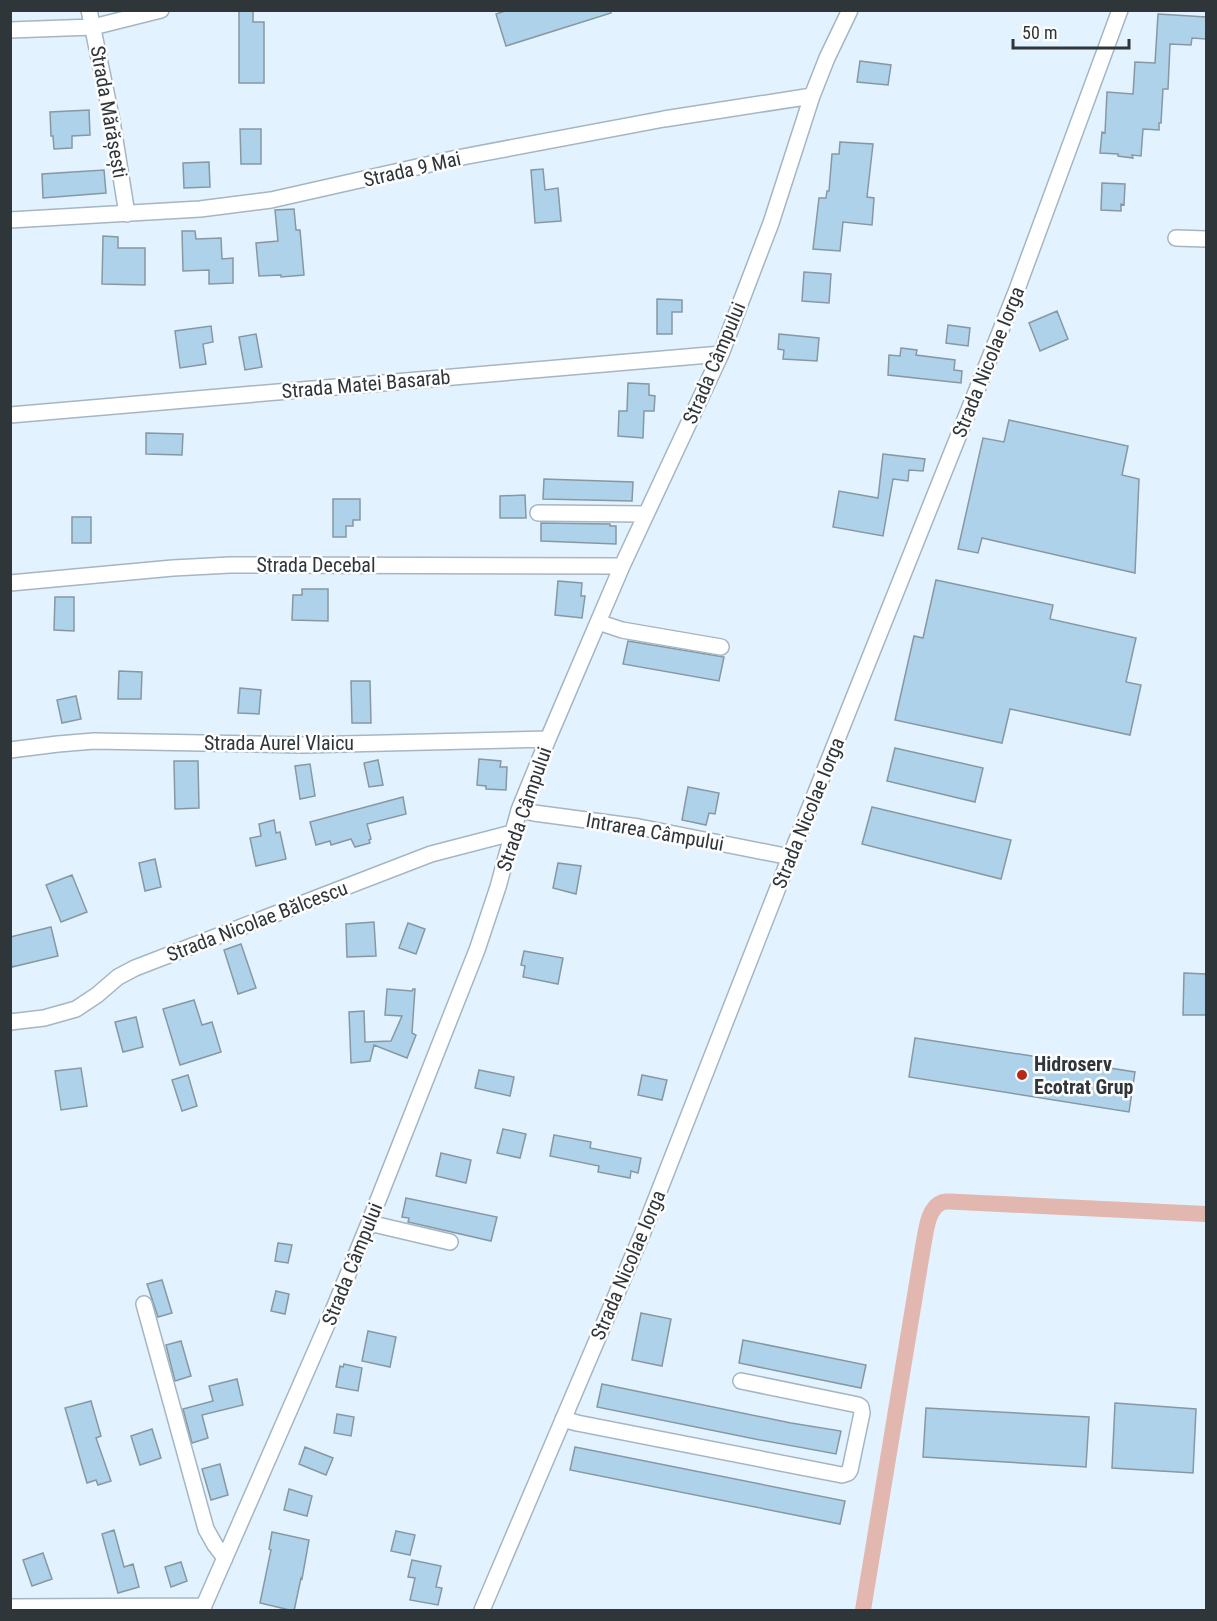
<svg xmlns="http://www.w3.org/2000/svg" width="1217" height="1621" font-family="'Roboto Condensed',sans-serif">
	<rect width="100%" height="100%" fill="#e2f3ff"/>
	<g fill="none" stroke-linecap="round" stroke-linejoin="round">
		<!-- canal -->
		<path stroke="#e2b7af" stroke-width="16" d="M863,1610L923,1247C926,1233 927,1207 943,1202C948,1201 955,1202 959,1202L1206,1214"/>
	</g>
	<!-- building -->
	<path fill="#add2ea" stroke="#8798a2" stroke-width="1.5" d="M239,10H253V22H264V83H239Z
		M508,10H611V13L506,46L496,14Z
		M1158,14L1206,17V39L1192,38L1191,45L1170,44L1168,89H1163L1161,123H1159V130L1143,129L1141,156L1132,155L1133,158L1118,156V154L1100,153L1102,132L1105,133L1107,92L1133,94L1135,62L1155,63Z
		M860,61L891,65L888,85L857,82Z
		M89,110L90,135L72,136V148L54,149L53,136H51L50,112Z
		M240,129H261V164H241Z
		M840,142L873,144L867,197L874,198L872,225L843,222L840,251L813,249L819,198H826L827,191H829L832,154H839Z
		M209,162L210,187L184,188L183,163Z
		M543,169L545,190L558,188L561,221L535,223L531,170Z
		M104,170L106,193L43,198L42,174Z
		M1102,183L1125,184L1124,205L1121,204V211L1101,210Z
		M294,209L296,230H300L304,275L281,277V275L259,276L256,243L278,241L275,210Z
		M182,231H195L196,239L221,238L222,259L233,258V283L209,284V270L183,271Z
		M103,236L118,237V248H145V285L102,284Z
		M804,272L831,274L829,303L802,301Z
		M657,299L682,300V312H672V334H657Z
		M1057,311L1068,339L1040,351L1029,323Z
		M948,325L970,328L968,346L946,343Z
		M211,326L213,342L203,344L206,364L180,368L175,331Z
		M256,334L262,367L245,370L239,337Z
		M779,334L819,338L817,361L783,359L784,350L778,349Z
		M901,348L917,350L916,355L955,360L954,370L962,371L961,383L888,375L889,355L900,356Z
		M628,383L649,384V395L655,396L654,411H644L643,438L618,436L619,411H627Z
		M1009,420L1128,446L1122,475L1139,479L1135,573L982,538L978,553L958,549L983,438L1004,442Z
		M146,433L183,434L182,455L146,454Z
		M883,454L925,459L923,471L909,470L908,481L893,479L883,536L833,527L839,491L878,498Z
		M544,479L633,482L632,501L543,499Z
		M525,495L526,518H500V496Z
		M333,499H360V520H353V526H346V537H333Z
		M72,517H91V543H72Z
		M541,523L610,524V526H616V544L541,541Z
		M936,580L1053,605L1050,619L1136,638L1126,682L1141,685L1130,735L1010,709L1002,743L895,720L914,636L923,638Z
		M558,581L582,583L581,596H585L582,618L555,615Z
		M302,589H328V621L292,620L293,595H302Z
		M55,597H74V631L54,630Z
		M628,641L724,657L719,681L623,664Z
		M119,671L142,672L141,699H118Z
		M351,681H370L371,723H352Z
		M240,688L261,690L259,714L238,713Z
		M76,696L81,719L62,723L57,700Z
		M895,748L983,768L975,802L887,781Z
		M479,759L501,761L500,767H507L506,790L486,789V786L477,785Z
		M378,760L383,785L369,787L364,763Z
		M174,761H198L199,808L175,809Z
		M310,764L315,796L300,799L295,766Z
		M688,787L719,793L715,814L709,813L706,825L682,820Z
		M403,797L406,814L367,824L371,839L369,840L370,843L355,847L351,839L331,845L330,841L316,845L310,822Z
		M872,807L1011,840L1001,879L862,844Z
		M274,820L276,833L280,832L286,859L256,866L250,838L261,836L259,824Z
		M155,859L161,887L145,891L139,863Z
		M558,863L581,866L576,894L553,888Z
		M72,875L87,912L61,922L46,885Z
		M374,922L376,956L347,957L346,924Z
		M408,923L425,929L416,954L399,948Z
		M51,927L58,956L12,967L10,959V937Z
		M241,944L256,988L238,994L224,950Z
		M524,951L563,958L558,984L523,977L525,966L521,965Z
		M1184,973L1206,974V1015H1183Z
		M387,989L412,991L413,989H415L412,1033L416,1035L407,1058L374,1045L370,1061L351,1063L349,1012L364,1011L365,1042L391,1041L402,1016L385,1015Z
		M194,1000L202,1025L212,1022L221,1052L180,1065L163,1009Z
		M136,1017L143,1047L123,1052L115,1022Z
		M915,1038L1135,1072L1129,1112L909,1077Z
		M81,1068L87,1106L61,1110L55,1071Z
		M479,1070L514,1077L510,1096L475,1088Z
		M188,1075L197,1106L182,1111L172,1080Z
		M642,1075L667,1080L662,1100L638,1095Z
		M503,1129L526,1134L520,1158L497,1153Z
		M554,1135L591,1142L590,1148L641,1158L638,1173L631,1171L630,1178L598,1172L599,1166L550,1156Z
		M441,1153L471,1160L466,1183L436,1176Z
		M406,1198L497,1217L491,1241L408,1222L409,1218L402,1217Z
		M278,1243L292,1245L288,1263L275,1261Z
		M162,1280L172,1313L158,1317L147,1284Z
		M276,1291L289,1294L285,1314L271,1311Z
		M641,1313L671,1319L662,1366L632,1360Z
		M368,1331L396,1337L390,1367L362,1361Z
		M743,1340L866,1365L861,1388L739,1363Z
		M181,1341L191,1376L175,1381L166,1345Z
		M344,1364L362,1368L358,1391L336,1387L340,1366L343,1367Z
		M237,1379L243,1405L202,1415L208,1438L192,1443L183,1409L213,1401L209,1386Z
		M602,1384L791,1423L841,1431L836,1454L755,1439L597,1407Z
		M91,1401L101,1436L96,1438L111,1481L98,1485L96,1480L87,1483L65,1408Z
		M1115,1403L1196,1409L1193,1473L1112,1468Z
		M926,1408L1089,1417L1086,1467L923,1457Z
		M337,1414L354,1417L351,1436L334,1433Z
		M152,1429L161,1458L140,1465L131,1436Z
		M305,1447L333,1458L326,1475L299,1464Z
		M575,1447L845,1501L840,1524L570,1470Z
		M220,1464L228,1495L211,1500L202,1469Z
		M289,1489L312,1496L307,1516L284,1510Z
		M114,1530L124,1567L133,1564L139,1587L118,1593L102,1534Z
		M396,1531L415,1535L410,1555L391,1551Z
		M272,1532L309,1540L302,1579L301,1578L294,1611L260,1603L271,1550L269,1549Z
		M43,1553L52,1579L32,1586L23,1560Z
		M412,1560L441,1566L436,1587L442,1588L438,1605L410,1600L415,1578L408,1577Z
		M181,1562L187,1581L171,1587L165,1567Z"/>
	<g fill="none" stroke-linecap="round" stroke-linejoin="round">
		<!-- minor casing -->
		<g stroke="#a5b6c1" stroke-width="18">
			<path id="minor" d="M89,10L112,121L127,214
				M10,30L93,27L161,10
				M10,220L200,209L271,200L457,158L664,119L812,96
				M1176,238L1206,239
				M10,415L721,354
				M538,513L646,514
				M10,583L173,568L230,565L622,566
				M598,622L622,630L721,647
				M10,750L58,744L94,741L303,745L548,739
				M519,810L534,813L639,827L790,857
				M10,1022L44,1018L76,1009L97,995L118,977L135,968L431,854L512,833
				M369,1223L450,1242
				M144,1304L206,1529L215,1545L225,1558
				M563,1419L577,1423L842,1475L848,1473L850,1470L862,1413L861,1407L858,1405L741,1381
				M10,1607L204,1606
				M202,1610L332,1313L369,1223L477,950L498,887L519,810L548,739L622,566L721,354L771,223L812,96L827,58L850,10
				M482,1610L643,1232L790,857L1016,292L1120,10"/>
		</g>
		<!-- minor -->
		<use href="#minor" stroke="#fff" stroke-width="15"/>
	</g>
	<!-- markers -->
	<circle fill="#b62916" stroke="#fdfdfd" stroke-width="2" cx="1022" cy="1075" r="6"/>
	<g text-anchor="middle" stroke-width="5" stroke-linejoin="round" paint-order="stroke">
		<!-- street labels -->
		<g font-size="20" fill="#2f363a" stroke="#fdfdfd">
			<text transform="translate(109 112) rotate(80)" y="7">Strada Mărășești</text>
			<text transform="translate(412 169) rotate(-13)" y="7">Strada 9 Mai</text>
			<text transform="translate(988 362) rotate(-68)" y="7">Strada Nicolae Iorga</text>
			<text transform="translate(714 363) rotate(-67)" y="7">Strada Câmpului</text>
			<text transform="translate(366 384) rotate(-5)" y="7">Strada Matei Basarab</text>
			<text x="316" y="572">Strada Decebal</text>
			<text x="279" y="750">Strada Aurel Vlaicu</text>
			<text transform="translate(524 809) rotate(-71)" y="7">Strada Câmpului</text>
			<text transform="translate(808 813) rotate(-68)" y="7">Strada Nicolae Iorga</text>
			<text transform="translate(655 832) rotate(10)" y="7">Intrarea Câmpului</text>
			<text transform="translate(257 921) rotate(-21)" y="7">Strada Nicolae Bălcescu</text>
			<text transform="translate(352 1264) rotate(-68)" y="7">Strada Câmpului</text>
			<text transform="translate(628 1265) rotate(-67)" y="7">Strada Nicolae Iorga</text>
		</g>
		<!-- poi labels -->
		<g font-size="20" font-weight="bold" fill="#2f363a" stroke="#fdfdfd" text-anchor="start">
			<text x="1034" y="1071">Hidroserv<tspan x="1034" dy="23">Ecotrat Grup</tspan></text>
		</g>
	</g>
	<!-- border -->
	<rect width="1217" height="1621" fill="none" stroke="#2f363a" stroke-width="24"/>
	<!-- scale -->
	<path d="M1013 39v9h116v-9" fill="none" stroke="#2f363a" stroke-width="3"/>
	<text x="1022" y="39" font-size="18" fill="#2f363a" stroke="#fdfdfd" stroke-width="4.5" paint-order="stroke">50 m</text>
</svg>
